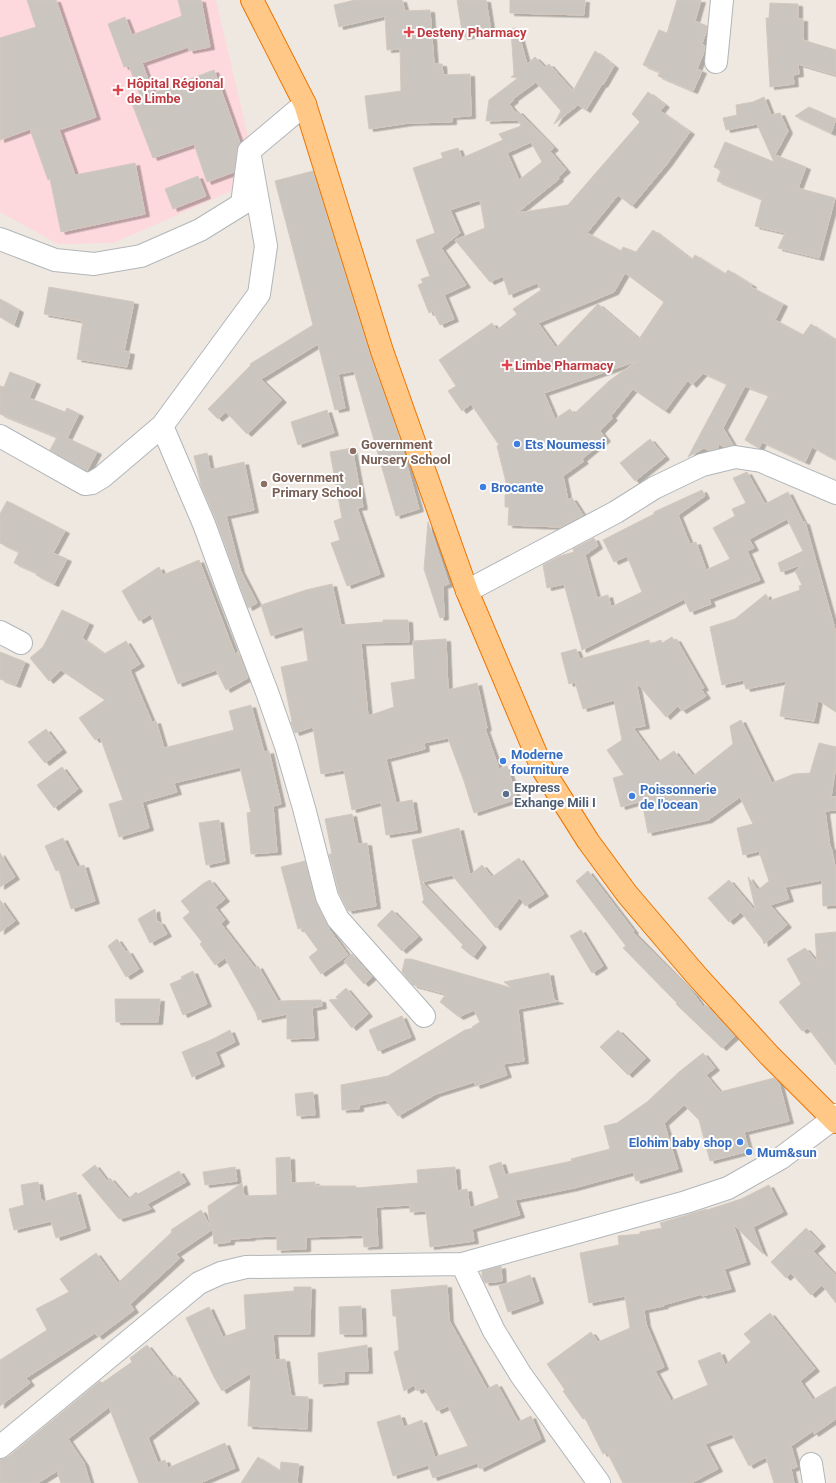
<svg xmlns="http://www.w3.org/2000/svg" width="836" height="1483" font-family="Roboto,sans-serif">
	<defs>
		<filter id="shadow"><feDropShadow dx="4.5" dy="2.5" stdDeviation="0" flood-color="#0004"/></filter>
	</defs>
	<rect width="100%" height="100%" fill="#eee8e0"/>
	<!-- medical -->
	<path fill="#fdd9dd" d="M0,0H216L258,179L114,243L58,244L0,212Z"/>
	<!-- building -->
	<path fill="#cbc5bf" stroke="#d3c8be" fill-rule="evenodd" filter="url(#shadow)" d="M27,0H56L96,117L59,130L75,175L135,163L145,214L61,232L50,179L48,180L30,129L0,140V38L36,27Z
		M178,0H201L210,47L189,51L188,47L142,63L153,93L214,70L240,143L237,149L234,172L207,182L194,144L153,158L131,101L141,98L129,66L124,67L108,24L125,17L132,35L182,16Z
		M355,0H402L405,11L430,10L434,64H442L443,75L470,74L471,116L452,117V122L409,123L369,129L365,96L401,91L400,49L387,50L385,16L339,27L334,5Z
		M457,0H486L491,32L463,37Z
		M510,0H585L584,15L510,13Z
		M677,0H701L695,21L707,26L706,32L702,44L705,46L704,52L697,69L702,71L693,91L658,76L660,72L643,65L659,30L667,33Z
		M770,3L798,4V19H803V40L836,50V75L798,64L799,74L793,75L794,84L770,87L766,18H769Z
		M517,28L527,64L535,57L545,67L549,64L573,91L595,51L614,66L603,85L602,84L586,110L578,105L554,124L561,111L536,82L513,99L514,100L509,104L516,113L518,111L554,148L550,151L566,170L558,177L559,179L517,213L568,205L640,122L632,114L648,92L665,105L660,111L690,132L667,164L632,206L618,195L587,233L621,251L623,247L636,252L653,230L692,260L695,255L725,274L728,270L752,285L751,287L783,304L775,320L803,335L811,324L836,340V460L812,447L805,462L762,442L759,448L745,440L769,395L745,386L723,428L733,445L725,447L719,444L717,449L709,450L704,448L688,457L727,384L703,373L692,385L688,380L665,411L633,389L611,416L613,418L600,431L606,439L582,459L584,461L563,476L568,500L572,498L583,515L560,527L508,525L509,507H505V495L509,494L497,446L499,445L471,404L462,411L448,391L456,386L439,360L492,323L497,330L517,314L513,309L541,290L537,283L509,295L503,276L490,282L455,240L485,228L480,200L450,210L460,233L441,248L466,285L444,295L454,319L440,325L433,311L429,313L418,285L423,283L421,279L430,276L416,240L435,233L413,168L443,158L441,153L458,148L462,158L503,140L499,134L521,126L518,120L486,121L489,100L518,78L511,77L514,75L511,29ZM531,142L542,162L519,180L507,153ZM625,273L664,302L639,339L598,304L556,348L538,323L614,292ZM637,361L609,381L574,414L570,409L555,419L544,393Z
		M764,97L771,115L780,113L788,131L775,155L806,167L798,188L835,198L819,258L778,248L785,233L755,226L762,199L717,181L721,170L714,167L725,142L774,162L757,124L726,130L723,118L737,115L736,105L753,102Z
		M809,107L836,119L831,133L795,116Z
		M313,171L370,355L398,433L419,509L396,516L354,371L338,374L345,408L335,410L318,344L261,379L282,400L247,434L226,412L218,419L208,409L251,365L250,364L313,325L275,181Z
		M198,176L206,196L173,209L165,189Z
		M49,287L134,302L124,351L130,352L127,367L77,359L83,321L44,314Z
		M0,299L19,310L14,325L0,317Z
		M10,372L36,382L29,398L65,412L67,408L79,414L67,438L97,452L87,471L50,450L57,437L0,414V386L4,387Z
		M327,410L334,433L298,445L291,422Z
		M650,439L665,457L635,481L620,463Z
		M352,448L363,507L357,508L380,574L347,586L331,543L340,540L334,521L342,518L330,452Z
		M207,453L210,469L209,470L244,462L254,510L226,516L240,570L257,603L248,608L216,520L201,485L194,456Z
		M747,472L765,504L788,492L803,522H805L836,633V712L818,700L814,721L780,716L786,681L746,689L743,680L722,685L710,627L735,619L766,594L769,601L800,590L799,586L802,585L795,571L803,564L781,572L778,563L803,551L787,519L749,539L754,548L747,551L760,580L709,599L711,604L690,612L684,599L582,650L564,584L547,588L543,565L560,556L574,552L573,549L594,538L598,546L585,555L597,598L608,595L611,607L642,592L627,556L614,562L603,540L654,514V512L702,490L705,496L678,515L690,544L696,542L706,570L730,559L713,528L735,516L732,509L746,503L733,478Z
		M7,501L65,531L53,553L67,559L54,584L36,575L37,573L14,563L19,552L0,543V514Z
		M428,522L449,584L443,586L444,617L440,618L424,569Z
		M199,560L235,654L238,652L248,678L226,690L216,670L178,684L151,614L139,621L122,591L159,567L163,575Z
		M332,584L341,625L383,622V620H408L409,642L361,643L368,716L394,707L391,683L415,679L413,641L446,639L448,690L477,683L487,728L485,729L499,769L507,766L517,799L474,813L464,781L448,738L424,743L425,749L386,759L396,803L412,800L417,830L386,835L381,802L352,810L344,770L321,774L313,727L295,733L291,722L292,721L281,667L308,661L303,626L271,636L261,605L306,590Z
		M62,610L89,623L82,638L104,654L126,641L140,664L130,670L152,722L156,721L164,748L234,730L229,711L251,705L264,752L269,751L281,804L273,806L277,852L251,854L247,813L251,812L240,767L174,783L177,792L142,802L149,828L119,837L109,804L123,800L100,737L95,740L79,718L105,700L61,670L49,681L30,658L43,647Z
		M672,637L674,640L676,639L704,688L701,689L706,696L682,711L678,706L666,717L636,682L645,726L633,728L658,762L674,751L693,776L733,744L730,726L741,720L772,783L794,774L810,773L819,743L836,747V765L831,797H836V810L825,811L830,847H831L836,871V905L823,906L822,880L785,887L789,899L770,905L787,925L764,944L763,940L741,912L729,922L708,898L729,880L756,912L748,877L758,890L769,881L759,851L743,855L737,828L753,824L740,797L708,820L648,833L642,801L621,807L613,778L624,775L607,750L622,740L614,700L583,709L575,682L569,684L561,653L576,649L580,659L649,640L650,644L661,640L662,643Z
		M0,652L25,662L16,685L0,679Z
		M46,729L62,750L45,763L28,742Z
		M62,767L78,789L54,808L37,785Z
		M352,814L358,844L367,843L376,906L348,911L339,893L329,854H332L325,819Z
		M219,820L225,861L206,865L199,823Z
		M459,828L470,875L482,865L492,877L519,858L544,894L525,906L520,897L496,928L452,875L422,882L482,945L473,957L461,947L463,945L422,902L424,900L412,840Z
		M63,838L77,867L84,865L95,901L71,909L59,870L56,871L45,846Z
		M0,853L15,877L0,887Z
		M305,861L316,903L330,928L329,929L348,955L321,974L309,957L318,950L302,928L298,929L281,867Z
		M588,871L634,931L633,932L694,994L703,1007L706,1005L735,1036L722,1048L676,1004L677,1003L623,948L626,946L576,881Z
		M210,880L225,899L215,907L225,920L221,924L255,968L258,966L278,1001L321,1000L322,1006L312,1008L314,1038L287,1039V1014L258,1020L256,1013L225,958L215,965L200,944L202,942L183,918L190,912L181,901L204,883Z
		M0,900L15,921L0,932Z
		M155,909L157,922H160L167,934L150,943L138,919Z
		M392,910L418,937L402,951L377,925Z
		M581,930L603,966L592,973L570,936Z
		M836,932V1065L808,1028L802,1031L779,1002L801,984L787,959L805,948L817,962L815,934Z
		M117,939L126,952L128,951L139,969L126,977L108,946Z
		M352,954L372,977L364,984L344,961Z
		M405,959H411L512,988L504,982L549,973L554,1000L559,1001L518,1009L524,1061L503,1064L507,1075L476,1086L474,1082L436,1094L398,1116L386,1100L359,1105V1109L342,1110L341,1085L388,1076L465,1030L473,1028L472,1027L480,1022L474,1010L459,1017L440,1002L446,994L413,985L402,972Z
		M193,971L207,1004L183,1015L170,984L182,979L181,977Z
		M346,988L368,1014L352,1028L329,1000L338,999L336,997Z
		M115,999H160L158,1022H116Z
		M402,1016L411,1037L378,1051L369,1030Z
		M230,1030L235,1042L215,1052L220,1064L192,1077L182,1052L213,1039Z
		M618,1030L646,1058L628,1075L600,1047Z
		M703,1053L715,1068L706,1075L720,1092L774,1078L779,1083L789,1121L744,1132L749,1151L710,1161L699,1120L684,1105L664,1123L678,1169L636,1181L633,1172L574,1188L515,1200L520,1215L472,1229L474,1241L430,1247L426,1211L410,1212V1205L376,1207L378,1246L364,1247L363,1235L306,1237V1249L277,1250V1236L251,1237V1238L230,1239V1242L214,1244L213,1229L176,1254L180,1258L130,1304L134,1310L98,1337L95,1333L26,1378L30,1383L0,1406V1360L47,1330L36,1309L69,1292L60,1279L96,1253L118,1283L172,1232L171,1230L201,1210L210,1226L208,1206L242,1183L244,1196L277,1195L276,1158L290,1157L291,1183L315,1182V1186H356V1188L418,1183L417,1170L455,1167L457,1191L467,1189L470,1208L499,1198L489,1166L501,1162L505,1175L572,1161L571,1159L610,1149L604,1126L617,1123L647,1102L679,1072Z
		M313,1092L315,1115L297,1116L295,1094Z
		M95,1165L107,1181L110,1178L128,1199L136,1192L138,1194L179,1171L186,1182L147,1204L151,1209L119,1219L82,1175Z
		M235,1167L237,1181L205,1185L203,1172Z
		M38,1182L41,1201L43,1200V1202L76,1192L86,1228L56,1238L51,1221L14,1230L9,1209L24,1205L21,1185Z
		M769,1185L783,1212L753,1227L763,1254L733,1224L746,1262L724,1269L731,1289L702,1296V1294L663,1305L664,1306L644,1310L646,1324L664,1367L655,1371L671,1401L708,1385L698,1361L720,1352L725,1365L751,1342L744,1334L770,1313L815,1369L800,1381L813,1400L836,1386V1419L814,1434L813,1431L791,1446L797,1467L791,1469L794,1483H774L766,1457L749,1466L732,1434L705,1444L718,1469L691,1483H623L607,1452L603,1454L585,1418L583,1419L563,1391L565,1390L547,1364L591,1332L598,1342L630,1328L625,1296L589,1303L580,1253L619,1245L618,1236L640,1234V1232L662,1228L660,1223L707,1209V1210L741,1199Z
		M806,1228L821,1244L813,1251L836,1276V1303L822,1285L811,1295L791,1273L786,1278L771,1262Z
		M501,1266L502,1281L485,1283L482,1277V1271Z
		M530,1275L539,1301L508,1312L499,1286Z
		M447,1285L449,1320L487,1389L497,1384L518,1422L531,1416L541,1439L480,1469L477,1463L433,1478L428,1465L393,1476L377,1422L400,1415L404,1427L422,1420L435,1457L468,1446L448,1406L437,1411L424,1388L417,1391L414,1385L404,1391L394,1352L399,1350L396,1316H393L391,1290Z
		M294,1287H311L310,1334H273L275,1360L285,1359L291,1396L308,1397L307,1429L248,1426L251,1373L222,1391L214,1377L186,1318L209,1307L223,1337L246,1329L244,1295L294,1291Z
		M361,1306L362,1334H340L339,1307Z
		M147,1345L172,1377L175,1375L195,1401L148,1438L158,1463L165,1460L168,1468L225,1443L235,1468L200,1483H139L109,1407L68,1439L84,1463L90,1483H61L57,1471L38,1483H0V1459L8,1457L100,1381L102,1383L132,1362L130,1358Z
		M367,1345L368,1371H344V1382L319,1384L318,1353Z
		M258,1457L280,1471L281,1462L299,1464L297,1482L299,1483H241Z"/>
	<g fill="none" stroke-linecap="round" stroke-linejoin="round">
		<!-- minor casing -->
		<g stroke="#b1b6ba" stroke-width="24">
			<path id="minor" d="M716,62L722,0
				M0,239L55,260L94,264L141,256L200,230L242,204L249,151L305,104
				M162,426L204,524L230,595L267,692L286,746L304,808L327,897L338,919L424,1016
				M0,436L85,484L92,483L102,477L162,426L259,294L266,246L249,151
				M467,591L616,512L654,488L702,465L735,457L761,461L836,493
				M0,632L21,643
				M462,1264L494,1331L521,1375L599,1483
				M0,1447L199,1283L221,1273L246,1267L462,1264L686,1202L728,1188L781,1158L833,1119L836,1115
				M811,1464L814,1483"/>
		</g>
		<!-- highway casing -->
		<g stroke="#ee7400" stroke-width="24">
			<path id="highway" d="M252,0L305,104L382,351L467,591L542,768L588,841L627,894L696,975L769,1055L836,1122"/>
		</g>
		<!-- minor -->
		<use href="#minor" stroke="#fff" stroke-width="22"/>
		<!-- highway -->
		<use href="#highway" stroke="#ffc886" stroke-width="22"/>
	</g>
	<!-- markers -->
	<g fill="#e0444e" stroke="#fff" stroke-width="1.5">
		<path d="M407 26h4v4h4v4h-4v4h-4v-4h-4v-4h4z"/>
		<path d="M116 84h4v4h4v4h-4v4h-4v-4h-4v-4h4z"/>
		<path d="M505 359h4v4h4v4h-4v4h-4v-4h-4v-4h4z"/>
	</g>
	<g fill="#3f7fe0" stroke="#fff" stroke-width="1.5">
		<circle cx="517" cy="444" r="4"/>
		<circle cx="483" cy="487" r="4"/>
		<circle cx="503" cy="761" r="4"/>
		<circle cx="632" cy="796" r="4"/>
		<circle cx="740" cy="1142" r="4"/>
		<circle cx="749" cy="1152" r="4"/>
	</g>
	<g fill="#8d6e63" stroke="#fff" stroke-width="1.5">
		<circle cx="353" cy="451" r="4"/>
		<circle cx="264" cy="484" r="4"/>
	</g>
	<circle fill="#5c6f8a" stroke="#fff" stroke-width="1.5" cx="506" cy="794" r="4"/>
	<g text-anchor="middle" stroke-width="4" stroke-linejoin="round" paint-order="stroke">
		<!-- health labels -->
		<g font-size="13" font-weight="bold" fill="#be3a42" stroke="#fff" text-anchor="start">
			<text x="417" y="37">Desteny Pharmacy</text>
			<text x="127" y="88">Hôpital Régional<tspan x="127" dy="15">de Limbe</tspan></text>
			<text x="515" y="370">Limbe Pharmacy</text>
		</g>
		<!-- education labels -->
		<g font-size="13" font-weight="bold" fill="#785e54" stroke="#fff" text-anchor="start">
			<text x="361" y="449">Government<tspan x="361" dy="15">Nursery School</tspan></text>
			<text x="272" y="482">Government<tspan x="272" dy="15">Primary School</tspan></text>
		</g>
		<!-- shop labels -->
		<g font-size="13" font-weight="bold" fill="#366cbe" stroke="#fff" text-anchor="start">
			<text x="525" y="449">Ets Noumessi</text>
			<text x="491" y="492">Brocante</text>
			<text x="511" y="759">Moderne<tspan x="511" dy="15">fourniture</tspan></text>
			<text x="640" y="794">Poissonnerie<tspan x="640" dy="15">de l'ocean</tspan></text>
			<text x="732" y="1147" text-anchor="end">Elohim baby shop</text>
			<text x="757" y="1157">Mum&amp;sun</text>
		</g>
		<!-- service labels -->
		<g font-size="13" font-weight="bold" fill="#4e5e75" stroke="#fff" text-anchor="start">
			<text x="514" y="792">Express<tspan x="514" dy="15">Exhange Mili I</tspan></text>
		</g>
	</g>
</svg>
